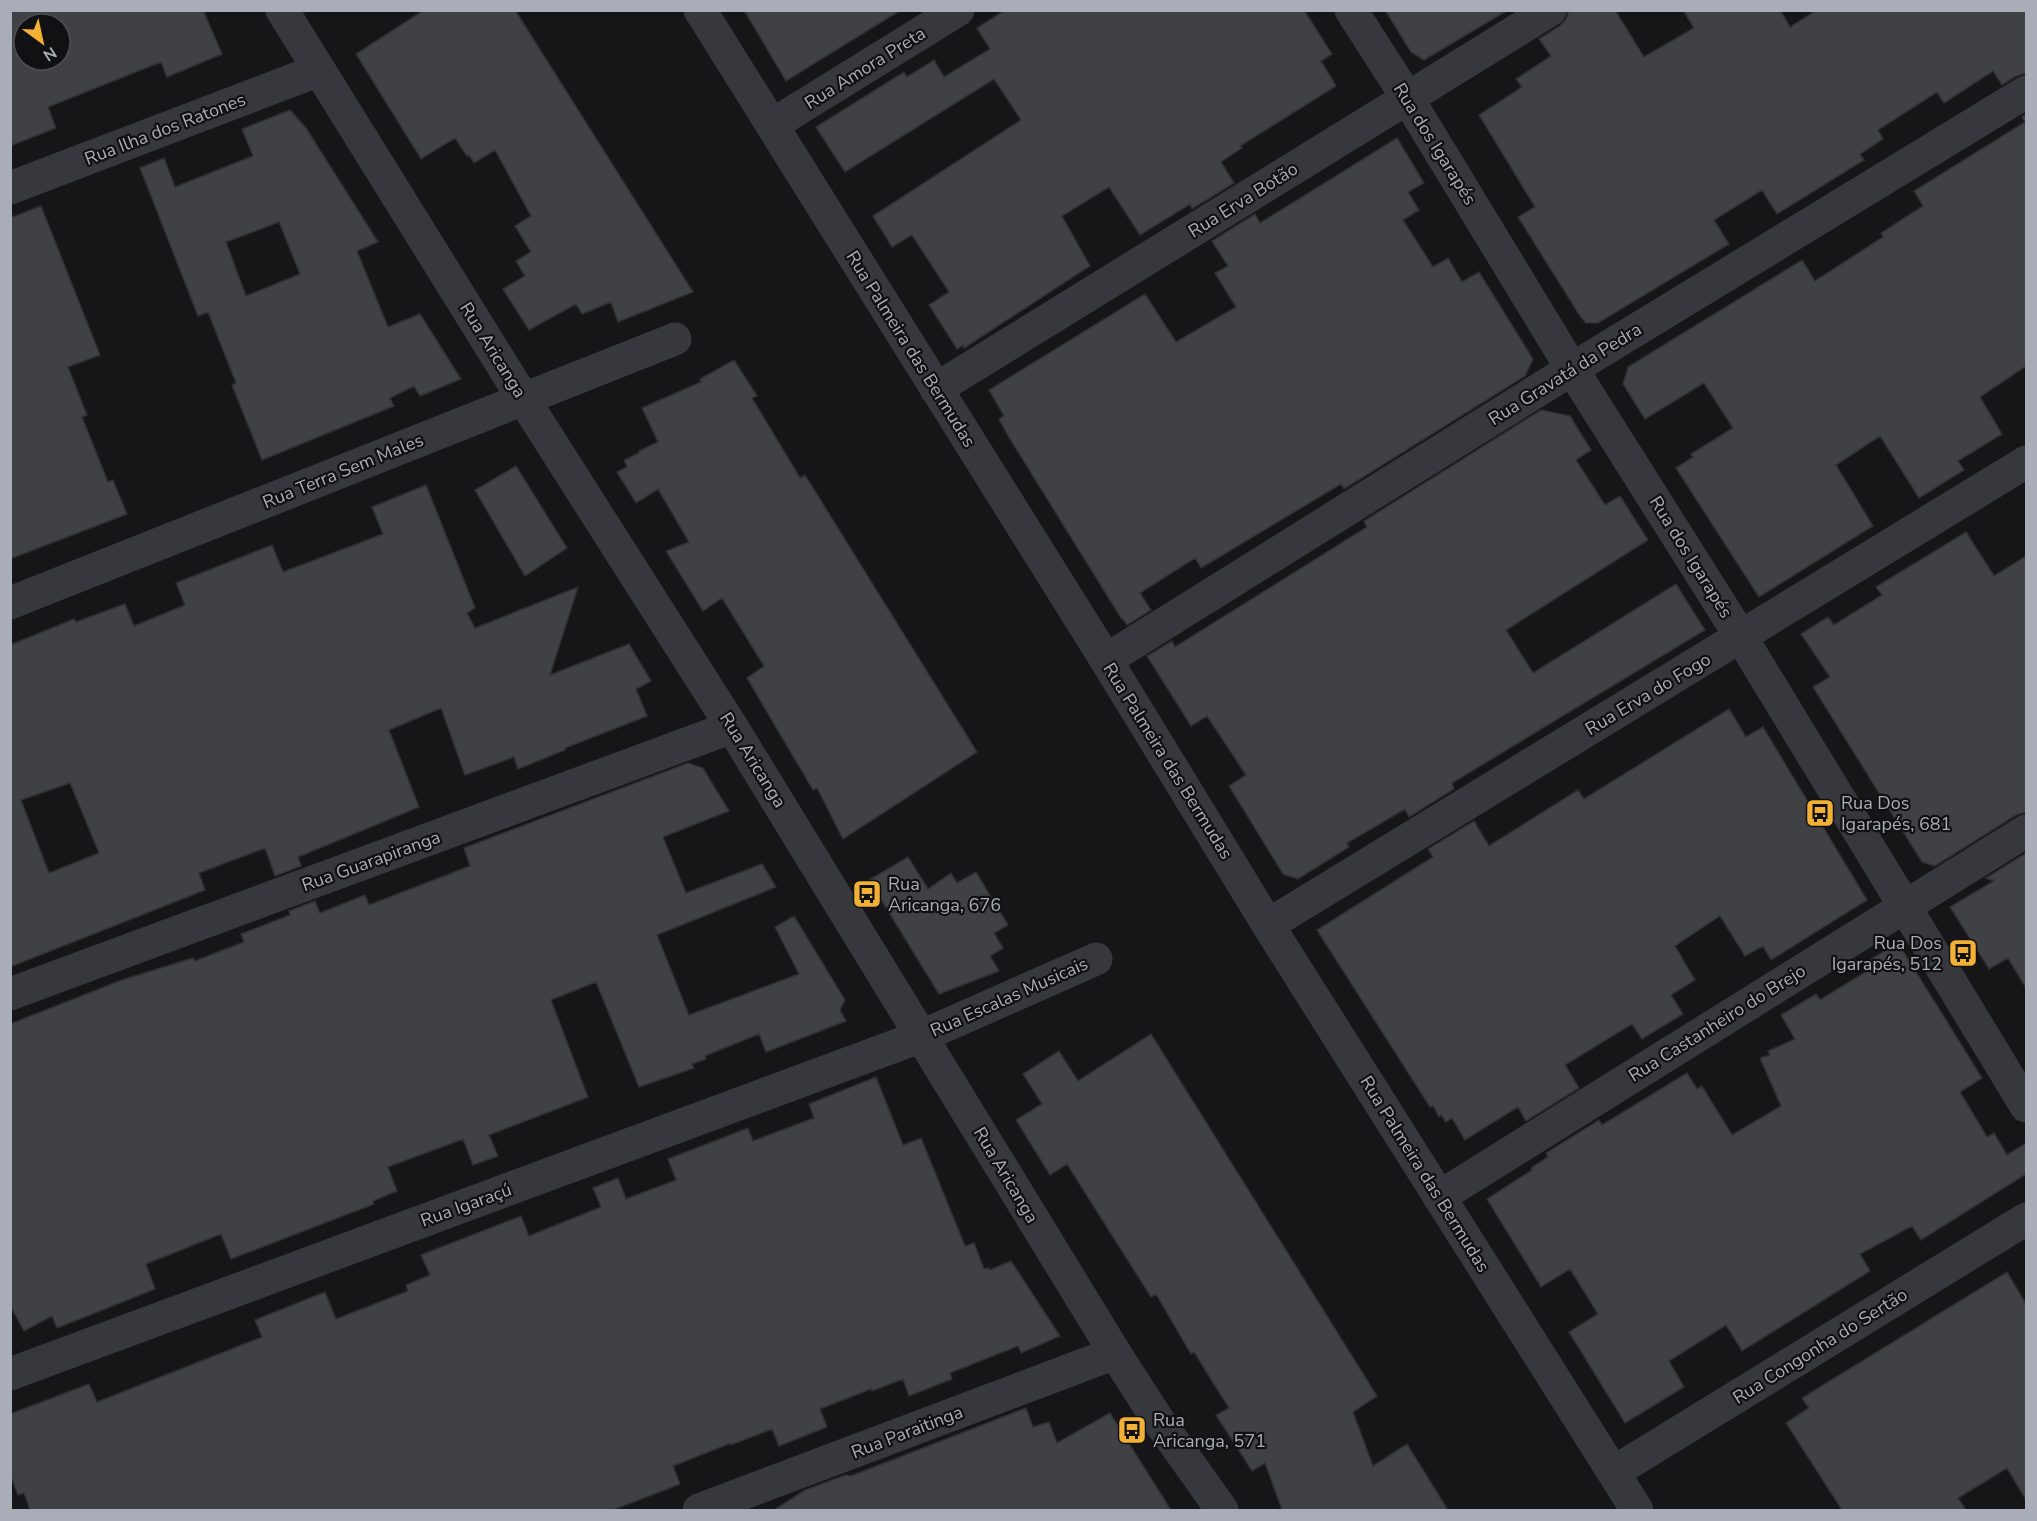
<svg xmlns="http://www.w3.org/2000/svg" width="2037" height="1521" font-family="'Nunito Sans',sans-serif">
	<rect width="100%" height="100%" fill="#161618"/>
	<!-- building -->
	<path fill="#404145" stroke="#303034" stroke-width="1.5" fill-rule="evenodd" d="M10,10H203L222,54L167,77L161,62L48,107L56,128L10,146ZM24,24H60V60H24Z
		M424,10H515L693,292L618,322L611,302L582,314L576,304L529,330L503,289L525,276L516,261L531,252L515,226L531,216L495,150L474,163L469,155L467,156L455,138L421,159L356,54Z
		M744,10H901L786,81Z
		M1005,10H1304L1332,54L1321,61L1336,86L1240,146L1242,148L1221,162L1234,183L1192,209L1190,204L1140,235L1109,187L1062,216L1090,266L964,348L963,345L957,349L929,305L949,292L912,235L892,247L873,216L1021,120L994,79L845,172L816,127L904,72L907,77L934,60L944,77L990,49L977,28Z
		M1385,10H1508L1424,60L1411,52Z
		M1569,10H1615L1644,57L1694,28L1683,10H1780L1790,27L1817,10H2026V73L2016,76L2002,85L1993,71L1944,103L1937,92L1878,130L1883,139L1860,154L1864,160L1777,214L1762,190L1714,220L1729,244L1598,323H1586L1580,316L1518,217L1535,207L1479,115L1522,87L1516,79L1551,56L1539,39L1560,26L1566,19Z
		M290,110L306,128L378,242L357,251L388,327L420,314L461,379L420,396L414,386L390,398L394,406L262,460L232,385L236,383L208,312L198,316L140,168L164,158L175,187L253,156L242,129ZM279,222L300,274L246,296L226,242Z
		M2026,114V366L1980,397L2002,434L1958,461L1964,470L1919,498L1880,436L1836,465L1873,526L1759,597L1676,468L1693,457L1691,454L1733,428L1704,383L1645,419L1623,384L1628,367L1802,260L1815,281L1883,237L1881,233L1923,206L1914,191L2025,122L2022,117Z
		M1397,138L1424,183L1408,192L1419,210L1403,220L1433,267L1448,258L1462,282L1479,272L1533,359L1525,376L1344,489L1341,484L1201,568L1195,558L1140,593L1151,610L1127,625L1122,618H1121L1010,439L999,419L1004,416L989,390L1145,294L1176,342L1236,307L1215,273L1228,266L1212,241L1255,214L1260,223Z
		M41,206L100,355L68,367L87,415L82,417L108,482L113,480L127,514L10,559V218Z
		M734,360L757,396L752,398L800,478L805,475L977,752L843,839L817,788L813,790L747,678L764,666L722,598L703,611L666,551L689,542L658,489L636,503L617,472L627,467L624,460L639,453V451L658,442L642,408L701,382L700,379Z
		M1541,410L1570,416L1591,450L1576,460L1605,505L1620,496L1648,540L1506,630L1533,673L1676,584L1705,630L1452,783L1454,789L1409,817L1405,809L1347,843L1349,847L1298,879L1283,874L1229,786L1246,775L1207,716L1191,726L1147,656L1172,641L1175,647L1367,527L1364,521Z
		M516,466L567,548L525,576L475,490Z
		M426,485L475,608L467,613L475,628L578,587L550,675L629,644L651,681L636,689L647,716L565,748V750L518,769L514,757L465,775L441,708L389,730L419,807L298,857L301,866L275,876L265,848L199,873L205,890L10,967V645L74,619L76,622L125,604L134,626L185,605L176,583L272,545L283,572L383,534L372,507ZM70,783L99,853L49,873L21,800Z
		M1966,532L1994,576L2026,556V812L2016,815L1935,866L1922,862L1813,687L1830,677L1801,634L1828,617L1834,625L1882,595L1876,587Z
		M1729,709L1746,737L1763,727L1867,900L1771,960L1763,946L1745,956L1720,916L1675,946L1695,980L1671,995L1683,1014L1642,1039L1632,1024L1565,1065L1579,1088L1526,1121L1518,1107L1465,1140L1452,1118L1446,1122L1441,1115L1439,1117L1433,1106L1430,1107L1317,930L1433,857L1428,849L1474,821L1489,846L1578,790L1584,799Z
		M688,763L703,768L729,811L663,837L686,893L762,864L776,887L657,935L689,1015L799,974L775,927L794,916L845,1000L840,1010L846,1021L766,1052L759,1034L705,1056L706,1059L692,1064L694,1068L639,1087L596,982L551,1000L588,1097L489,1135L498,1156L473,1165L463,1139L388,1167L397,1191L373,1201L374,1204L231,1259L221,1234L146,1264L155,1289L57,1328L52,1316L24,1331L10,1305V1024L122,980L193,958L195,961L244,942L241,934L290,915L289,911L315,901L320,913L365,895L369,905L470,866L464,848Z
		M2026,853V988L2008,958L1989,969L1950,907L1994,881L1986,878Z
		M908,857L928,889L951,873L957,883L976,872L1008,925L994,933L1003,948L990,956L999,971L939,994L869,880Z
		M1898,943L1982,1078L1960,1092L1987,1137L1994,1133L2007,1155L2026,1143V1174L1921,1240L1912,1226L1860,1254L1870,1271L1742,1351L1726,1325L1669,1361L1684,1387L1625,1423L1569,1332L1598,1314L1570,1269L1541,1287L1487,1199L1532,1170L1531,1168L1548,1157L1546,1153L1599,1120L1602,1125L1687,1073L1697,1089L1702,1086L1732,1135L1781,1106L1760,1058L1770,1055L1768,1051L1795,1039L1781,1015L1816,994L1820,1000L1869,970L1865,963Z
		M1151,1034L1377,1396L1353,1412L1373,1466L1407,1444L1448,1510H1282L1265,1463L1252,1471L1216,1415L1229,1408L1194,1352L1191,1354L1156,1294L1151,1297L1067,1164L1050,1175L1016,1120L1042,1104L1023,1074L1059,1051L1078,1081Z
		M876,1077L903,1145L921,1138L965,1246L974,1243L984,1269L989,1268L990,1270L1011,1261L1060,1336L1021,1353L1018,1346L950,1373L952,1379L909,1396L903,1379L872,1391L871,1389L820,1409L827,1427L779,1446L772,1429L731,1445V1443L673,1466L680,1484L613,1510H30L24,1493L18,1495L10,1474V1414L89,1384L97,1402L262,1337L255,1320L325,1292L336,1319L408,1291L406,1285L430,1275L421,1255L521,1216L529,1236L601,1207L593,1188L618,1178L626,1199L676,1180L668,1159L748,1128L753,1141L814,1118L809,1104Z
		M2007,1272L2026,1304V1500L2007,1468L1958,1498L1966,1510H1842L1786,1423L1809,1408L1802,1398Z
		M1026,1408L1033,1427L1049,1422L1057,1443L1110,1413L1171,1510H774L805,1490L846,1475L851,1476Z"/>
	<g fill="none" stroke-linecap="round" stroke-linejoin="round">
		<!-- minor -->
		<path stroke="#37383d" stroke-width="33" d="M700,10L1106,660L1268,925L1637,1510
			M1351,10L1408,99L1572,369L1741,637L2026,1106
			M772,125L958,10
			M10,188L319,70
			M936,389L1550,10
			M10,603L675,339
			M1106,660L1572,369L2026,92
			M1268,925L2026,462
			M10,994L732,727
			M1439,1197L2026,831
			M10,1374L922,1036L1096,959
			M1614,1472L2026,1219
			M699,1510L1115,1353"/>
		<!-- tertiary -->
		<path stroke="#37383d" stroke-width="33" d="M282,10L524,400L732,727L1115,1353L1158,1420L1222,1510"/>
	</g>
	<!-- icons -->
	<defs>
		<g id="bus-square" transform="scale(1.5)"><rect x="-9" y="-9" width="18" height="18" rx="4" fill="#f2b134" stroke="#111113"/><path d="M-5-6H5V4H4V6H2V4H-2V6H-4V4H-5ZM-3.5-4V0h7V-4ZM-3.5 1.2v1.5H-2V1.2ZM2 1.2v1.5H3.5V1.2Z" fill="#111"/></g>
	</defs>
	<g fill-rule="evenodd">
		<use href="#bus-square" x="1820" y="813"/>
		<use href="#bus-square" x="867" y="894"/>
		<use href="#bus-square" x="1963" y="953"/>
		<use href="#bus-square" x="1132" y="1430"/>
	</g>
	<g text-anchor="middle" stroke-width="4.5" stroke-linejoin="round" paint-order="stroke">
		<!-- street labels -->
		<g font-size="18" fill="#a8adb8" stroke="#111113">
			<text transform="translate(865 68) rotate(-32)" y="6">Rua Amora Preta</text>
			<text transform="translate(165 129) rotate(-21)" y="6">Rua Ilha dos Ratones</text>
			<text transform="translate(1435 144) rotate(58)" y="6">Rua dos Igarapés</text>
			<text transform="translate(1243 200) rotate(-32)" y="6">Rua Erva Botão</text>
			<text transform="translate(911 349) rotate(58)" y="6">Rua Palmeira das Bermudas</text>
			<text transform="translate(493 350) rotate(58)" y="6">Rua Aricanga</text>
			<text transform="translate(1565 374) rotate(-32)" y="6">Rua Gravatá da Pedra</text>
			<text transform="translate(343 471) rotate(-22)" y="6">Rua Terra Sem Males</text>
			<text transform="translate(1691 557) rotate(58)" y="6">Rua dos Igarapés</text>
			<text transform="translate(1648 694) rotate(-31)" y="6">Rua Erva do Fogo</text>
			<text transform="translate(753 760) rotate(58)" y="6">Rua Aricanga</text>
			<text transform="translate(1168 761) rotate(58)" y="6">Rua Palmeira das Bermudas</text>
			<text transform="translate(371 861) rotate(-20)" y="6">Rua Guarapiranga</text>
			<text transform="translate(1009 997) rotate(-24)" y="6">Rua Escalas Musicais</text>
			<text transform="translate(1717 1023) rotate(-32)" y="6">Rua Castanheiro do Brejo</text>
			<text transform="translate(1425 1174) rotate(58)" y="6">Rua Palmeira das Bermudas</text>
			<text transform="translate(1006 1175) rotate(59)" y="6">Rua Aricanga</text>
			<text transform="translate(466 1205) rotate(-20)" y="6">Rua Igaraçú</text>
			<text transform="translate(1820 1346) rotate(-32)" y="6">Rua Congonha do Sertão</text>
			<text transform="translate(907 1432) rotate(-21)" y="6">Rua Paraitinga</text>
		</g>
		<!-- poi labels -->
		<g font-size="18" fill="#a8adb8" stroke="#111113" text-anchor="start">
			<text x="1841" y="809">Rua Dos<tspan x="1841" dy="21">Igarapés, 681</tspan></text>
			<text x="888" y="890">Rua<tspan x="888" dy="21">Aricanga, 676</tspan></text>
			<text x="1942" y="949" text-anchor="end">Rua Dos<tspan x="1942" dy="21">Igarapés, 512</tspan></text>
			<text x="1153" y="1426">Rua<tspan x="1153" dy="21">Aricanga, 571</tspan></text>
		</g>
	</g>
	<!-- border -->
	<rect width="2037" height="1521" fill="none" stroke="#a8adb8" stroke-width="24"/>
	<!-- north arrow -->
	<g transform="translate(42 42) rotate(147)"><circle r="28" fill="#111113" stroke="#4d4f55" stroke-width="1.5"/>
	<path d="M0-4.5L10 22L0 15L-10 22Z" fill="#f2b134"/>
	<text y="-9" font-size="16" font-weight="bold" text-anchor="middle" fill="#a8adb8">N</text>
	</g>
</svg>
